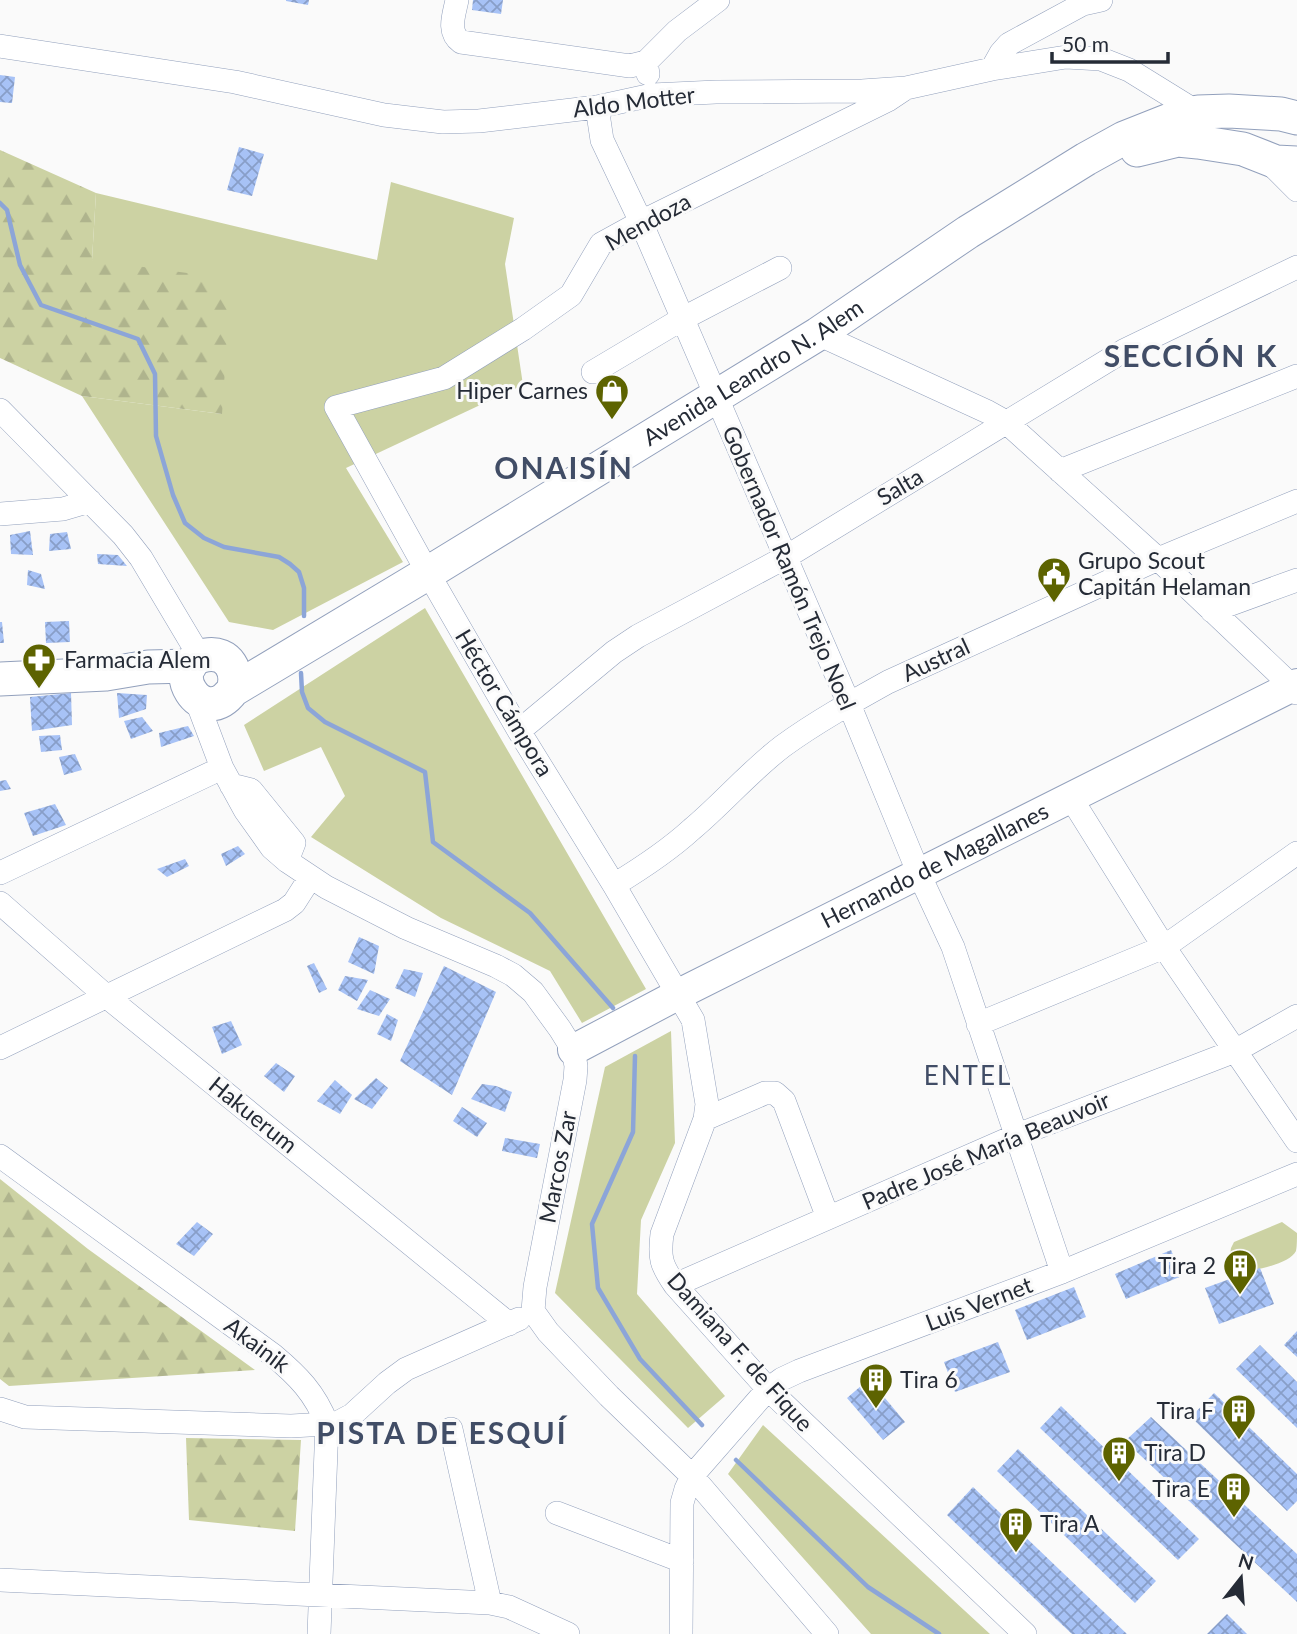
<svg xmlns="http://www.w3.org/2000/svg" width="1297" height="1634" font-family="Lato,sans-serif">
	<defs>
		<pattern id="forest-firs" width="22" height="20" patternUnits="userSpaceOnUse" patternTransform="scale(1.75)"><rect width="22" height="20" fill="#ccd2a3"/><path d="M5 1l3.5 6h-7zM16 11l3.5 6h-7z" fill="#afb48d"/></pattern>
		<pattern id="building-cross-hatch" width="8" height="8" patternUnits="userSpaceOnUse" patternTransform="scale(1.75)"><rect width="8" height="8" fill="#a7c2f6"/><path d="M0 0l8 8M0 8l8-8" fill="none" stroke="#889ec8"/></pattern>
	</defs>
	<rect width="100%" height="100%" fill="#fafafa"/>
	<!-- green -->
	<path fill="#ccd2a3" d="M391,182L514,218L505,264L523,385L346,468L403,562L273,630L229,622L82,396L222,414L92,260L96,193L377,260Z
		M425,608L646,989L582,1023L550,971L441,918L311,837L345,796L321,747L264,771L244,725Z
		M671,1031L675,1143L641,1220L637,1294L725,1396L688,1428L555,1293L605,1067Z
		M1282,1222L1297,1233C1297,1238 1297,1246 1296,1251C1290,1264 1251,1272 1237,1272L1229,1261L1231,1248L1234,1242Z
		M763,1425L990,1634H871L728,1474Z"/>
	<!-- forest -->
	<path fill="url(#forest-firs)" d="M0,150L96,193L92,260L231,279L222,414L82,396L0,358Z
		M0,1179L88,1249L255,1370L9,1386L0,1379Z
		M186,1438L301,1440L295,1531L189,1520Z"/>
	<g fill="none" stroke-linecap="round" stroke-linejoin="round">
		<!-- stream -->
		<path stroke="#8ca5d8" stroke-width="4.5" d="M0,203L7,210L20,265L41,305L138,339L155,374L156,436L173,495L185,523L204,538L224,547L279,557L290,564L299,572L304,588V616
			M301,673L302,692L308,708L325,722L425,772L433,842L530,913L613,1008
			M635,1056L633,1132L592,1224L598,1288L640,1359L702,1425
			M736,1460L868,1587L939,1634"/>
	</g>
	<!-- building -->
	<path fill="url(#building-cross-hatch)" d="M286,0H309L308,5L286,1Z
		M473,0H503L501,14L472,10Z
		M0,75L15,77L12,103L0,102Z
		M239,147L264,154L252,196L227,190Z
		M30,531L33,555L11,554L10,535Z
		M67,532L71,549L49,551L50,534Z
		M97,554L118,555L127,566L98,564Z
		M28,570L41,574L45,589L27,585Z
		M69,621L70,642L46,643L45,622Z
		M0,622H2L4,643H0Z
		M71,693L72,725L32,731L30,697Z
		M117,693L147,695L146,709L119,718Z
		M142,717L153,731L131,739L124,721Z
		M188,726L194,736L161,747L159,733Z
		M60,735L62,750L41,752L39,736Z
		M75,754L82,770L64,775L59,757Z
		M6,780L11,789L0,791V781Z
		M55,804L66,825L33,836L24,813Z
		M238,846L245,854L226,866L221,854Z
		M185,859L189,866L167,877L157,869Z
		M359,937L379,946L374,974L348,962Z
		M314,963L327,989L319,993L307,966Z
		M444,966L496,992L452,1095L400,1061Z
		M404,969L423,973L415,997L395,988Z
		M345,976L368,980L357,1001L338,990Z
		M370,990L390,999L379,1016L357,1009Z
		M387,1014L398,1020L391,1041L377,1034Z
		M231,1021L242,1045L222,1054L212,1027Z
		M276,1063L295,1076L284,1092L264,1076Z
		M376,1078L388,1088L372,1109L354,1099Z
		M335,1080L352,1095L340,1114L317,1101Z
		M482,1084L496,1086L512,1092L505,1112L471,1099Z
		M462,1107L487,1123L477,1137L453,1121Z
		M505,1138L540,1144L537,1158L502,1151Z
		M197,1222L213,1234L194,1256L176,1244Z
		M1171,1250L1182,1276L1126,1299L1115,1274Z
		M1260,1268L1274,1304L1219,1324L1205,1288Z
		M1074,1287L1086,1317L1027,1340L1015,1310Z
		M1297,1331V1357L1284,1345Z
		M998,1342L1010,1372L955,1392L944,1362Z
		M1260,1345L1297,1382V1428L1236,1369Z
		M869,1379L905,1422L883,1440L847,1398Z
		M1214,1393L1297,1474V1501L1287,1511L1191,1417Z
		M1061,1406L1199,1539L1178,1560L1040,1428Z
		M1151,1417L1297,1554V1602L1125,1441Z
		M1018,1449L1156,1581L1135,1603L997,1471Z
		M973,1487L1084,1593L1127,1634H1072L1057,1620L947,1515Z
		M1227,1614L1247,1634H1207Z"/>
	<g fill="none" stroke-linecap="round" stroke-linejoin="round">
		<!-- minor casing -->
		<g stroke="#92a0bc" stroke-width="24">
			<path id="minor" d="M457,0C454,15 447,32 461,42L630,66L646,62
				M0,46L235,82L384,115L443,122L479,121L597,107L652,95L716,92L862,91L906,88L992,69L1066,57L1101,59L1129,70L1205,117
				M992,69L1001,53L1009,44L1083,4L1101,0
				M648,74L646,62L677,31L718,0
				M906,88L888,100L641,222L601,244L571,295L523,329L444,378L336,407L428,573L519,731L614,885L693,1020L707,1104L705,1119L662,1234C659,1258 661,1265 675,1285L768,1389L1025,1634
				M597,107L602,140L641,222L849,704L919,874L953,947L1062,1272
				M1267,160L1297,190
				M818,334L988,412L1006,422L1158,559L1293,687L1297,693
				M593,372L682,319L780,268
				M0,410L123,535L141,558L200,657
				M1060,471L1297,376
				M0,514L63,509L90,501
				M1212,611L1297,580
				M196,699L222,768L245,810L272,848L287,861L326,887L406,928L496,966L513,975L533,992L560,1029L573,1050L576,1066L575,1080L535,1287L533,1311L548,1332L609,1396L692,1476L827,1634
				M519,731L614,652L638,636L786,557L1125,350L1297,267
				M231,785L251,790L294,843L287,861
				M1071,798L1164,947L1297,1141
				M0,873L222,768
				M614,885C642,868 668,851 692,829C723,803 750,771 783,746C816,722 852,702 888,682L1158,559L1297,501
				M0,903L106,996L509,1324
				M978,1024L1164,947L1297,853
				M0,1048L285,910L294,903L310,878
				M705,1119L765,1093H775L784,1101L828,1218
				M0,1156L273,1355C298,1376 315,1393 327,1424L319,1634
				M675,1285L1015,1136L1235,1051L1297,1016
				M0,1409L25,1417L291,1426L327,1424L339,1422L352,1415L387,1383L406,1369L519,1319
				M451,1429L490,1603
				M557,1513L682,1561
				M0,1580L490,1603L509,1607L568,1634
				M681,1634L682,1503L686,1489L692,1476L768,1389L782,1379L799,1371L1062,1272L1297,1174"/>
		</g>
		<!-- major casing -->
		<g stroke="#92a0bc" stroke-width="32">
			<g id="major">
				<path id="s1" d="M573,1050L679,994L1297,684"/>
			</g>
		</g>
		<!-- highway casing -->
		<g stroke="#92a0bc" stroke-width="35">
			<g id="highway">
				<path d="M1137,150L1178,140L1198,142L1243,149L1276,162L1297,163"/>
				<path d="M0,679L106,674L148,667L190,666"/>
				<path id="s2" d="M233,690C239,672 229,651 206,655C162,663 201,733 233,690L428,573L818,334L968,232L1086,159L1124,138L1177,117L1198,112L1229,111L1281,114L1297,118"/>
			</g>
		</g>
		<!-- minor -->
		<use href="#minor" stroke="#fff" stroke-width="23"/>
		<!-- major -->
		<use href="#major" stroke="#fff" stroke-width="30"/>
		<!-- highway -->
		<use href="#highway" stroke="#fff" stroke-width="33"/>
	</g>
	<!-- icons -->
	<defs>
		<g id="shop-pin" transform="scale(1.75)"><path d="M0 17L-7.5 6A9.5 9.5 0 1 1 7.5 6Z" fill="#5d6300" stroke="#fafafa"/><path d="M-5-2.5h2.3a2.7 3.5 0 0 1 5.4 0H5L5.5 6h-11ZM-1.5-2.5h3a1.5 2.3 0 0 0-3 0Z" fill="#fff"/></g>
		<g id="civic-pin" transform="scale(1.75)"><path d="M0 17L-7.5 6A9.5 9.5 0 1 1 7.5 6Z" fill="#5d6300" stroke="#fafafa"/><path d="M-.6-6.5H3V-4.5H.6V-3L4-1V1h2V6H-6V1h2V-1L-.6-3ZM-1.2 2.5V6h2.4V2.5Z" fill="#fff"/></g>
		<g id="pharmacy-pin" transform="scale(1.75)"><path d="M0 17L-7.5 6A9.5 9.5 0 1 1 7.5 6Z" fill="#5d6300" stroke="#fafafa"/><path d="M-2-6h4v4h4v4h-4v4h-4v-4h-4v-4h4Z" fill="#fff"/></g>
		<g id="building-pin" transform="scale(1.75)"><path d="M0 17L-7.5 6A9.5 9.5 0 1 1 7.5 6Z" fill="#5d6300" stroke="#fafafa"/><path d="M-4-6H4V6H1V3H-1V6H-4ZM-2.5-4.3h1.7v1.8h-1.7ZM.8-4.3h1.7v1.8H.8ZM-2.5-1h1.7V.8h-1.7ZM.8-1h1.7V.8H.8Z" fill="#fff"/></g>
	</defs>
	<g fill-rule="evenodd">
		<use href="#shop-pin" x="612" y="391"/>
		<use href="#civic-pin" x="1054" y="574"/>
		<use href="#pharmacy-pin" x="39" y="660"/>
		<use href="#building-pin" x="1240" y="1266"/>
		<use href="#building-pin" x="876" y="1380"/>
		<use href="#building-pin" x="1239" y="1411"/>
		<use href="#building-pin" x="1119" y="1453"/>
		<use href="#building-pin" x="1234" y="1489"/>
		<use href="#building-pin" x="1016" y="1524"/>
	</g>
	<g text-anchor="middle" stroke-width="6" stroke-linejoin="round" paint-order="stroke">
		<!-- street labels -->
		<g font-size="23" fill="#252b36" stroke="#fafafa">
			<text transform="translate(634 102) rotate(-7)" y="8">Aldo Motter</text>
			<text transform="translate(648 222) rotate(-29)" y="8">Mendoza</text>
			<text dy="8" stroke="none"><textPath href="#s2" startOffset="763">Avenida Leandro N. Alem</textPath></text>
			<text transform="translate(900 487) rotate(-31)" y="8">Salta</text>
			<text transform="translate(789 568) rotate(67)" y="8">Gobernador Ramón Trejo Noel</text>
			<text transform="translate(936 660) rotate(-25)" y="8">Austral</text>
			<text transform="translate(504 703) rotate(59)" y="8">Héctor Cámpora</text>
			<text dy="8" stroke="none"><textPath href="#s1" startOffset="406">Hernando de Magallanes</textPath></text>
			<text transform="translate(253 1115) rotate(39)" y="8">Hakuerum</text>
			<text transform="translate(986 1151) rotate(-23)" y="8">Padre José María Beauvoir</text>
			<text transform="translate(558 1167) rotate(-79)" y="8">Marcos Zar</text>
			<text transform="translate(979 1304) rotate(-21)" y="8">Luis Vernet</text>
			<text transform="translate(257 1345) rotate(37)" y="8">Akainik</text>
			<text transform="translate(740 1352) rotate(48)" y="8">Damiana F. de Fique</text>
		</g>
		<!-- poi labels -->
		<g font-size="23" fill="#252b36" stroke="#fafafa" text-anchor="start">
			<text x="588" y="399" text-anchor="end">Hiper Carnes</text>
			<text x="1078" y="569">Grupo Scout<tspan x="1078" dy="26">Capitán Helaman</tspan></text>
			<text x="64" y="668">Farmacia Alem</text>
			<text x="1216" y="1274" text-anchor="end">Tira 2</text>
			<text x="900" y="1388">Tira 6</text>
			<text x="1214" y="1419" text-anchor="end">Tira F</text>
			<text x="1144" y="1461">Tira D</text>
			<text x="1210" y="1497" text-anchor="end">Tira E</text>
			<text x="1040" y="1532">Tira A</text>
		</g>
		<!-- quarter labels -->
		<g font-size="26" letter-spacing="2" fill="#414d66" stroke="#fafafa">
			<text x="968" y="1085">ENTEL</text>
		</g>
		<!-- district labels -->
		<g font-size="30" font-weight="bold" letter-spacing="2" fill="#414d66" stroke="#fafafa">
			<text x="1191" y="367">SECCIÓN K</text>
			<text x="564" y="479">ONAISÍN</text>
			<text x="442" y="1444">PISTA DE ESQUÍ</text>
		</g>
	</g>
	<!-- north arrow -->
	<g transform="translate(1241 1578) rotate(17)" stroke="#fafafa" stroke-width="5" paint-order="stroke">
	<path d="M0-5L12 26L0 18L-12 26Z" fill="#252b36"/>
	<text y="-10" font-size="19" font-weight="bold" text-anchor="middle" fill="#252b36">N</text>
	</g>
	<!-- scale -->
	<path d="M1052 52v10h116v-10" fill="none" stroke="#252b36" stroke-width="3.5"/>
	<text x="1062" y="52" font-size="21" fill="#252b36" stroke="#fafafa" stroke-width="5" paint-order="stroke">50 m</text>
</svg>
